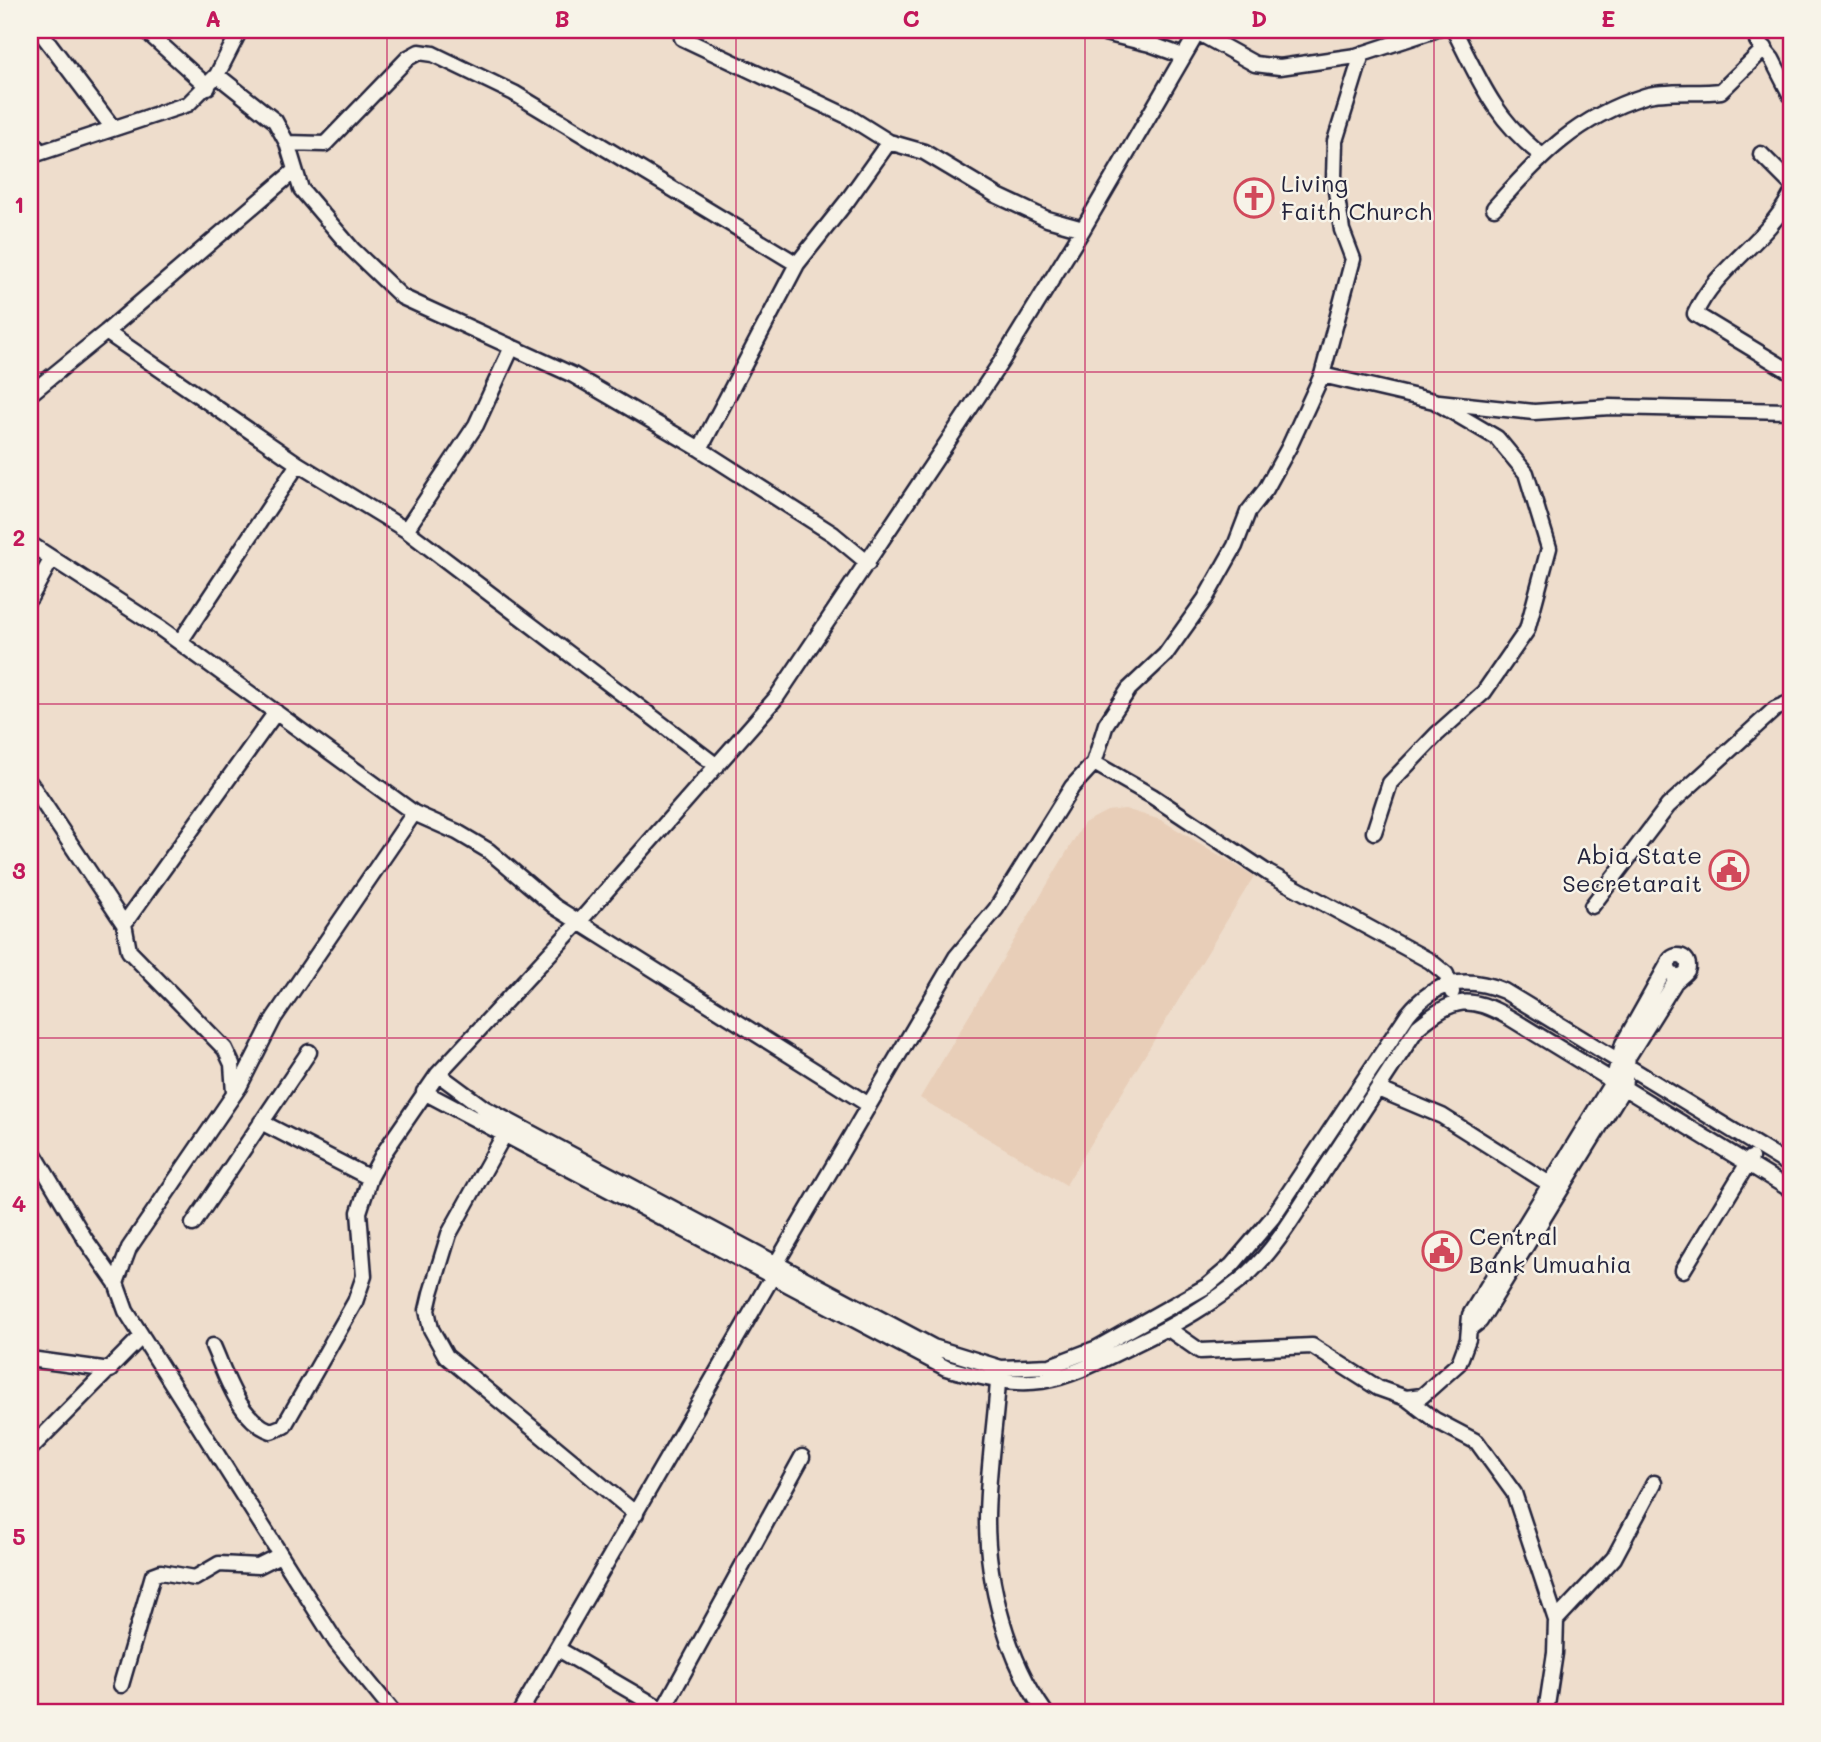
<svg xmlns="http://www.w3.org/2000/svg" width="1821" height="1742" font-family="Mali,sans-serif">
	<rect width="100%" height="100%" fill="#edc"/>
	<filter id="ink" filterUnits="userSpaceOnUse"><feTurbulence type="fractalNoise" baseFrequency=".0143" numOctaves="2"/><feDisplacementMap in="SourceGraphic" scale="14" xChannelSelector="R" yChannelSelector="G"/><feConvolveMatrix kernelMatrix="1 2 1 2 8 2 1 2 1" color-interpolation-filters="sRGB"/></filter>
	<g filter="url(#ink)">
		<!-- built -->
		<path fill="#e8ceb8" d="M1125,809L1161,820L1254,876L1066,1185L920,1098L1084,823L1107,811Z"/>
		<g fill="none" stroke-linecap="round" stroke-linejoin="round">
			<!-- minor casing -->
			<g stroke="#22223b" stroke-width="19">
				<path id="minor" d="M39,30L113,128
					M145,30L208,87
					M1092,30L1150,44L1183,56
					M1454,30C1480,81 1494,118 1541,155
					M1758,30L1757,41L1772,59L1791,96
					M1197,32L1255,64L1280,67L1356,56L1435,30
					M682,38L849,117L889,142L924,152L996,195L1047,219L1083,229
					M217,75L275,121L287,143L301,189L352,249L402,297L573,375L700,449L833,534L868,563
					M30,139L39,151
					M287,143L325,144L408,58L419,52L433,54L514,93L797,264L700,449
					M1761,154L1791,184
					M30,156L188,104L217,75L240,30
					M293,172L106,332L298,464L406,530
					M1791,195C1766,243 1716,267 1695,314L1791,372
					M1494,208C1539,157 1577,117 1645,96C1665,90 1699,94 1721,91L1765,48
					M797,264L847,201L889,142
					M512,347L476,425L406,530L717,766
					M1322,375L1353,259L1342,230L1334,178L1335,141L1362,54
					M30,394L106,332
					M1439,402L1534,412L1610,407L1791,411
					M30,544L160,628L414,813L457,832L489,851L555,907L869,1105L776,1264
					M30,598L51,560
					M180,642L298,464
					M1094,763L1152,796L1268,873L1430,961L1446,974L1452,992
					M30,783L124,924
					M1592,906L1668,806L1775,709L1791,702
					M1668 966a10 10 0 1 1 20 0a10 10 0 1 1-20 0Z
					M438,1074L484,1108L933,1347L1001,1368L1050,1366L1097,1348L1207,1286L1232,1265L1272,1218L1408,1014C1435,981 1465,975 1504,991L1791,1166
					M1378,1089L1442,1116L1556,1188
					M424,1092L946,1368C1035,1393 1052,1385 1133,1345C1175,1325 1215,1303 1250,1272C1278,1246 1298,1209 1319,1178C1352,1128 1385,1077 1418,1027C1455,997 1469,995 1510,1018L1791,1190
					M234,1093L232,1064L225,1049L129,951L124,924L276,712
					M869,1105L956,957L996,909L1072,787L1094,763L1106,724L1129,689L1165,655L1205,599L1235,546L1248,512L1266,489L1289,447L1322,375L1434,401L1497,438L1526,473L1549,548L1527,630L1484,692L1437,734L1390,783L1374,832
					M261,1122L370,1178
					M504,1135L449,1234L431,1293L427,1310L431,1329L446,1356L636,1514
					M30,1147L85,1239L116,1283
					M193,1224L309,1052
					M1683,1270L1751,1158
					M1167,1328L1200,1351L1312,1346L1378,1388L1406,1398L1422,1396L1459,1363L1468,1339L1470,1315L1613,1081L1623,1044L1668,964
					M1471,1328L1480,1321L1624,1087L1628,1057L1675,982L1684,974
					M213,1346C226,1375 239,1420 271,1431L284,1426L355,1302L364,1276L359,1212L370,1178L383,1154L438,1074L579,922L776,698L1001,362L1083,229L1199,30
					M30,1359L110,1370
					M998,1382C995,1428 987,1475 987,1520C987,1583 1008,1661 1045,1712
					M1406,1398L1435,1420L1477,1442L1514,1493L1556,1620L1555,1653L1546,1712
					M30,1449L142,1336
					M1556,1620L1614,1558L1654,1483
					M558,1649L663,1710
					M121,1685L153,1575L161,1572L195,1578L219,1564L258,1566L280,1555
					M393,1712L336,1642L126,1311L116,1283L129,1248L239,1087L274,1018L414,813
					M520,1712L772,1277
					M662,1712L802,1457"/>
			</g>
			<!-- minor -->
			<use href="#minor" stroke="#f7f3e8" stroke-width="14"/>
		</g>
	</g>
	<!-- grid -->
	<path fill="none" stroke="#c2185b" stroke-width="2" stroke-opacity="0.55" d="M387,30V1712M736,30V1712M1085,30V1712M1434,30V1712M30,372H1791M30,704H1791M30,1038H1791M30,1370H1791"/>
	<!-- icons -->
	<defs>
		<g id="church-ring" transform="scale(2.0125)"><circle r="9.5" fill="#f7f3e8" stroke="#d1495b" stroke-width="1.5"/><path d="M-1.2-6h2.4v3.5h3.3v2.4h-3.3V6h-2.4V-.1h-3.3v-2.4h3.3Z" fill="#d1495b"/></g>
		<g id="civic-ring" transform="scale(2.0125)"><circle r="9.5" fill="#f7f3e8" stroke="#d1495b" stroke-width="1.5"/><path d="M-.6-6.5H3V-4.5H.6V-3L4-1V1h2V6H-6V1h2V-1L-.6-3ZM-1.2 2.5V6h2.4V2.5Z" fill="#d1495b"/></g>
	</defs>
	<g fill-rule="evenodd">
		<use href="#church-ring" x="1254" y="198"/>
		<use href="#civic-ring" x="1729" y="870"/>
		<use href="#civic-ring" x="1442" y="1251"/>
	</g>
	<g text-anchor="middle" stroke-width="5" stroke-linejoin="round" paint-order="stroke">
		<!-- poi labels -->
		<g font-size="24" fill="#22223b" stroke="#f7f3e8" text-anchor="start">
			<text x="1281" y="192">Living<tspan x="1281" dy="28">Faith Church</tspan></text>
			<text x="1702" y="864" text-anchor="end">Abia State<tspan x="1702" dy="28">Secretarait</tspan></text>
			<text x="1469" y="1245">Central<tspan x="1469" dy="28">Bank Umuahia</tspan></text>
		</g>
	</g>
	<!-- margin -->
	<rect width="1821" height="1742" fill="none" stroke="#f7f3e8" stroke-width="77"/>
	<rect x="38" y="38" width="1745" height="1666" fill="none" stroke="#c2185b" stroke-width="2.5"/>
	<g font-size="23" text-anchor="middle" font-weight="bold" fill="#c2185b">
		<text x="213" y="27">A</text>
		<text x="562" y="27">B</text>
		<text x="911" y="27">C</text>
		<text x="1259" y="27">D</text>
		<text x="1608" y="27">E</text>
		<text x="19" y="213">1</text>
		<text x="19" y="546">2</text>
		<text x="19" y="879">3</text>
		<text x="19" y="1212">4</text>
		<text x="19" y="1545">5</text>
	</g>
</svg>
